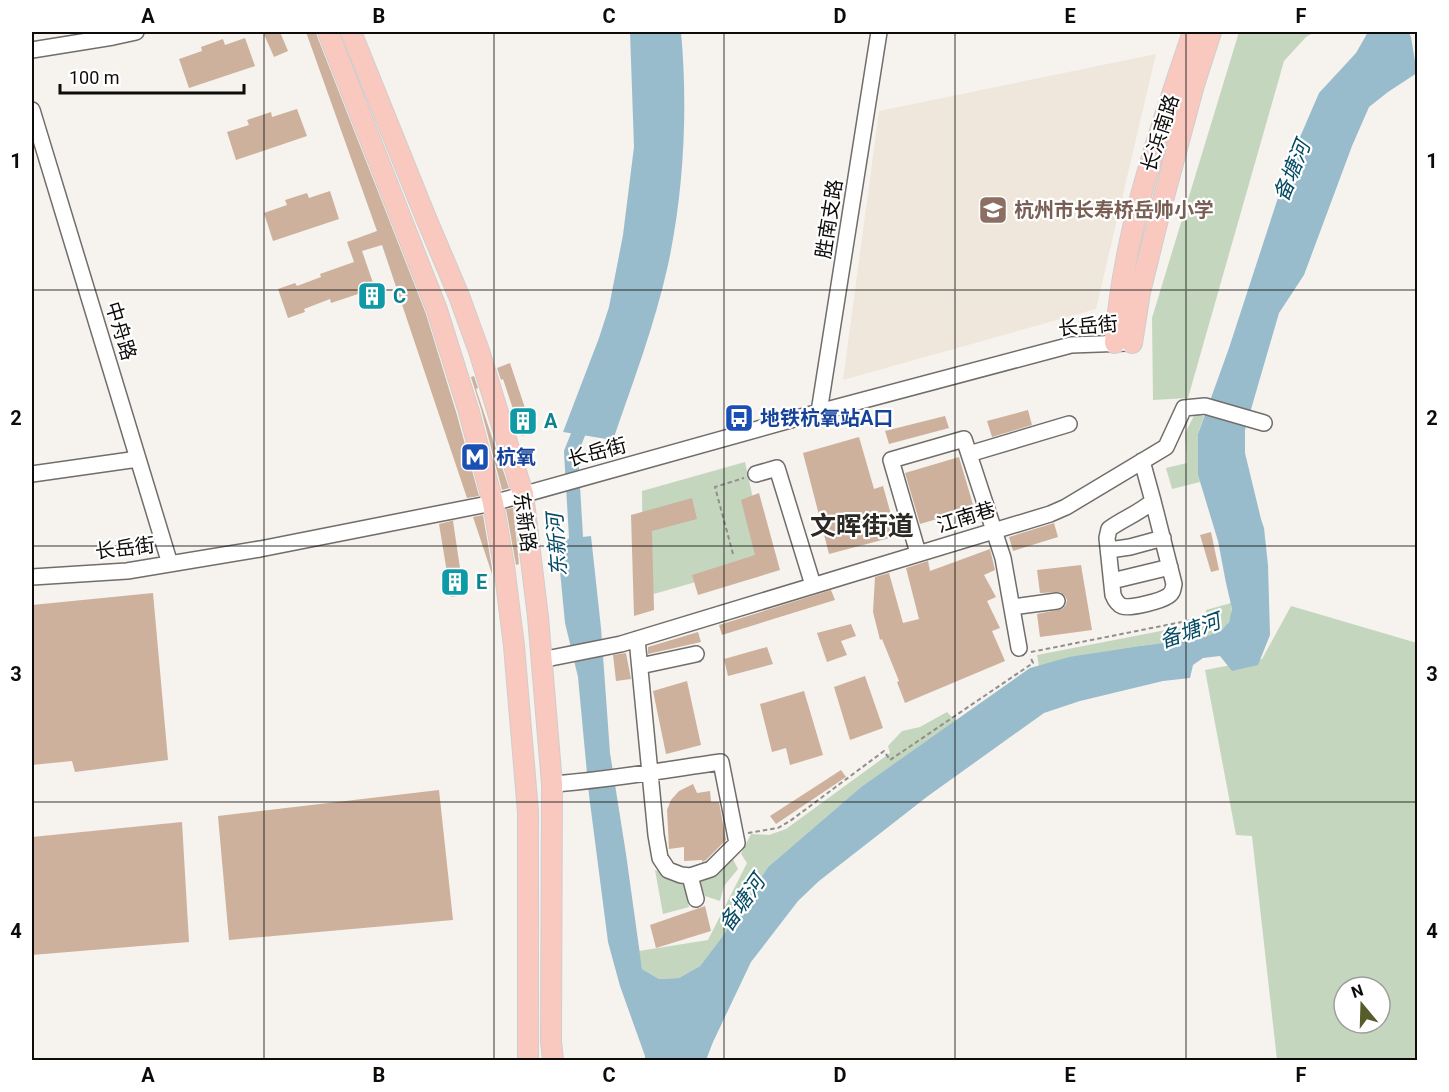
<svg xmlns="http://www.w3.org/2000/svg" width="1449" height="1092" font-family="Roboto,'Noto Sans SC',sans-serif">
	<rect width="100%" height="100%" fill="#f6f2ee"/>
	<!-- built -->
	<path fill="#f0e7dc" d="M1156,54L1096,309L843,380L879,111Z"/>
	<!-- green -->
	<path fill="#c4d7be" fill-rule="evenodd" d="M1239,32H1315L1306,37L1284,61L1188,398L1153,400L1152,318Z
		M1195,414L1204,416L1198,434V475L1200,482L1172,489L1166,468L1187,463L1185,433Z
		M745,462L767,562L643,597L642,491Z
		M1231,603C1233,613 1230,625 1221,631C1203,642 1160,643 1139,646C1105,651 1072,657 1039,666L1037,655L1207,622L1206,610Z
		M1291,606L1417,643V1060H1277L1252,836L1236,835L1205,670L1262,659ZM1344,987H1380V1023H1344Z
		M947,712L956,721L861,787L768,867L722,937L700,966L679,978L659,979L642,969L639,951L708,940L747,863L741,854L751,834L769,835L786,829L890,753L888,746L902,731L920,727Z
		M732,857L738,869L724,886L720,901L705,896L699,880Z
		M655,870L684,881L689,907L663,914Z"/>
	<!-- water -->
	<path fill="#99bccc" d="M630,32H681C688,107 684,191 668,265C655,324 633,382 613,440L563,432L599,338L609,307L623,235L634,147Z
		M1368,32H1409L1411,37L1417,73L1388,92L1369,107L1352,146L1304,275L1279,313L1245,430V453L1261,519L1264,528L1268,565L1270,635L1258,665L1232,671L1220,656L1203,658L1193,665L1190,678L1163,681L1080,701L1044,713L928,796L819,881L798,901L751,962L713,1042L706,1060H645V1056L620,986L608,942L589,795L578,677L565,623L557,540L591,536L601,628L610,753L626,854L642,969L659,979L679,978L700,966L722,937L768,867L861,787L1030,668L1069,657L1139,646L1199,639L1221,631L1229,622L1232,609L1226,583L1218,541L1198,475V434L1229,348L1291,158L1319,93L1356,53Z"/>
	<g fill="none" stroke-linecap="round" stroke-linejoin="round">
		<!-- canal -->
		<path stroke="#99bccc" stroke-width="14" d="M577,554L571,452L585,417"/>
	</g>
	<!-- building -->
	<path fill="#cdb19c" d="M263,32H280L288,51L274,57Z
		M306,32H316L317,36L426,314L457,415L479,496L467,498L382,245L362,251L381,306L370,310L364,292L331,303L330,299L304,309L305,312L288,318L278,289L295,283L297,286L321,277L320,274L354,262L347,242L377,231Z
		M245,38L255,66L189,88L179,59L202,51L201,47L223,39L225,45Z
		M297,109L307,136L236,160L227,132L249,125L247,120L271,112L272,117Z
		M330,191L339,219L273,241L264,213L287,205L285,200L307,193L309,198Z
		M510,363L533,432L522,436L503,379L501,380L497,368Z
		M469,371L471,377L474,376L478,388L476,389L509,488L502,490L481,409Z
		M1028,410L1032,425L992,437L987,421Z
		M945,416L949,428L889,444L885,431Z
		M859,437L874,489L883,486L897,536L829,554L803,453Z
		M959,457L974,508L920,524L905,473Z
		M759,493L780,570L698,595L692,575L755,555L741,500Z
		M692,498L697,519L652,531L654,610L634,616L631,515Z
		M513,508L519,564L516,565L506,509Z
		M483,515L492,568V574L473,517Z
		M455,520L453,521L464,595L451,597L439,524Z
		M1054,523L1058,537L1013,551L1009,537Z
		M1211,532L1219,570L1211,572L1200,535Z
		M990,549L995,570L984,575L996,597L987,601L1000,628L992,631L1005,661L905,703L897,682L899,681L882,639L880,640L873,612L875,577L889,573L903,623L919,619L906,568L928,561L930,571Z
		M1081,565L1092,630L1040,637L1037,614L1062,609L1066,605L1067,600L1064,595L1060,592L1040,593L1037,570Z
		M831,590L835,600L722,635L719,625Z
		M153,593L168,760L75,772L72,761L32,765V605Z
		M851,624L856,636L841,641L847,655L827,662L817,633Z
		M698,632L701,642L648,654V647Z
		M767,647L773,664L728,676L724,659Z
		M626,653L631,679L616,681L613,655Z
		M865,676L883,728L850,740L834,687Z
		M687,681L701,745L666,754L653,691Z
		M804,691L823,755L790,765L786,748L772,752L760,704Z
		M841,770L846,777L776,824L770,816Z
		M693,784L697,793L710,791L711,802H719L726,840L706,860L702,862V860L684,861V847L669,849L667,810L671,800L679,791Z
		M439,790L453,920L229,940L218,816Z
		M182,822L189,942L32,955V837Z
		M705,906L711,931L656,948L650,925Z"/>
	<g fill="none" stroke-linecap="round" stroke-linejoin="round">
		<!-- minor casing -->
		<g stroke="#716d6a" stroke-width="18">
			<path id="minor" d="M32,50L113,37L136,32
				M32,110L170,564
				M819,412L879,32
				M969,454L1069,424
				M1142,461L1153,501C1138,514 1124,518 1109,529L1107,538L1113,595C1115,600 1117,604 1122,606C1130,609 1161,601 1168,596C1173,593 1173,589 1174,584L1153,501
				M32,474L138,459
				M756,474L777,468L813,585
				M1109,550L1130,547L1163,538
				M918,553L891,460L964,439L1003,558L1019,648
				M32,577L127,571L260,549L493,503L819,412L1071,345L1126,343
				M1112,581L1170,567
				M1012,607L1057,601
				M541,660L621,644L1050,514L1066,507L1166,447L1184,408L1205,406L1264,423
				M640,666L696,654
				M552,784C608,780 665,770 721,762L737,843L711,869L690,876L681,875L668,870L660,858L656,835L637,639
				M690,876L696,899"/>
		</g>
		<!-- major casing -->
		<g stroke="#cfcece" stroke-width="22">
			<path id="major" d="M328,32L437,310L469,412L493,503L504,566L514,646L528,812V1060
				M351,32L426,218L459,296L479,351L523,494L538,617L552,784L551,1041L553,1060
				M1115,343C1123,233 1158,135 1193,32
				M1132,343L1140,292L1159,215L1194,85L1211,32"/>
		</g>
		<!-- path -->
		<path stroke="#918e8c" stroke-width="2" stroke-dasharray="4.5 3" stroke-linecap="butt" d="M733,554L715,487L744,478
			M1031,652L1202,618
			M748,833L778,828L790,821L884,751L890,760L1033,663L1030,656"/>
		<!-- minor -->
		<use href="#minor" stroke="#fff" stroke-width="15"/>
		<!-- major -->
		<use href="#major" stroke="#f9c8bf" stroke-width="20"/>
	</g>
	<!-- grid -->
	<path fill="none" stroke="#0d0c0b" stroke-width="1.5" stroke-opacity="0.55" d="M264,32V1060M494,32V1060M724,32V1060M955,32V1060M1186,32V1060M32,290H1418M32,546H1418M32,802H1418"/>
	<!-- icons -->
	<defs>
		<g id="school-square" transform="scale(1.5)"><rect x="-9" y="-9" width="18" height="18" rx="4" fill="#8d6e63" stroke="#fff"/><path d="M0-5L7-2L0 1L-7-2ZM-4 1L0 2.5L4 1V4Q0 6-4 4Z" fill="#fff"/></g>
		<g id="building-square" transform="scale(1.5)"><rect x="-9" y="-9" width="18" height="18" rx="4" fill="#0f9aa8" stroke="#fff"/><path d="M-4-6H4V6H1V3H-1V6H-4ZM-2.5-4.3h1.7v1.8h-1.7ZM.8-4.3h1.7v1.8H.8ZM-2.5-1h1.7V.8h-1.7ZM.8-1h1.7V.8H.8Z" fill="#fff"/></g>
		<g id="bus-square" transform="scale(1.5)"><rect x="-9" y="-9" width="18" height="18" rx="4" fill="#1a4fb4" stroke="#fff"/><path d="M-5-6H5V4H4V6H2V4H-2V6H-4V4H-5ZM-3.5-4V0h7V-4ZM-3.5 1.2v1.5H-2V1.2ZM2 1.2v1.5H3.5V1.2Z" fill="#fff"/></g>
		<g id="metro-square" transform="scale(1.5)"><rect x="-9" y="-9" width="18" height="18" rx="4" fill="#1a4fb4" stroke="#fff"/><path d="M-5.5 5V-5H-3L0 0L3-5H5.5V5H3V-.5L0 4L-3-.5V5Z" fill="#fff"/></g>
	</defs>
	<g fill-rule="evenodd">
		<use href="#school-square" x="993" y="210"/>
		<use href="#building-square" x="372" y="296"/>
		<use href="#bus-square" x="739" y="418"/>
		<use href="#building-square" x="523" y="421"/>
		<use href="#metro-square" x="475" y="457"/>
		<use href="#building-square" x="455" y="582"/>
	</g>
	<g text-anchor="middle" stroke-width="4.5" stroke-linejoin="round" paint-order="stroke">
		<!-- street labels -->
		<g font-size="20" fill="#0d0c0b" stroke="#fff">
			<text transform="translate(1160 133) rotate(-72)" y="7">长浜南路</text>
			<text transform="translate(829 219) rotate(-81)" y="7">胜南支路</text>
			<text transform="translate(1088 326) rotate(-5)" y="7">长岳街</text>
			<text transform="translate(121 331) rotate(73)" y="7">中舟路</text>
			<text transform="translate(597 452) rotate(-15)" y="7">长岳街</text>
			<text transform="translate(966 517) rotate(-17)" y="7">江南巷</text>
			<text transform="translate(525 522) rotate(82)" y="7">东新路</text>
			<text transform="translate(125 548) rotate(-7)" y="7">长岳街</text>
		</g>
		<!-- education labels -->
		<g font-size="20" font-weight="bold" fill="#785e54" stroke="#fff" text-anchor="start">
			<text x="1014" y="217">杭州市长寿桥岳帅小学</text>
		</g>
		<!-- culture labels -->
		<g font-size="20" font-weight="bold" fill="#0d838f" stroke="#fff" text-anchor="start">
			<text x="393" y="303">C</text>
			<text x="544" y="428">A</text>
			<text x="476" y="589">E</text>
		</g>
		<!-- transit labels -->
		<g font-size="20" font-weight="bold" fill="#164399" stroke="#fff" text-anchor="start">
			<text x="760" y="425">地铁杭氧站A口</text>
			<text x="496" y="464">杭氧</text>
		</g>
		<!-- water labels -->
		<g font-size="21" font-style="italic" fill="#054b64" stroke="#fff">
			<text transform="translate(1292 171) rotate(-68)" y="7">备塘河</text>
			<text transform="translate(557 545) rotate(-94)" y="7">东新河</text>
			<text transform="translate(1190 631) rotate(-20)" y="7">备塘河</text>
			<text transform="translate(742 903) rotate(-55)" y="7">备塘河</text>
		</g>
		<!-- district labels -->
		<g font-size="26" font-weight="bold" fill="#2d2a26" stroke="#fff">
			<text x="862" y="535">文晖街道</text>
		</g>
	</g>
	<!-- border -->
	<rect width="1449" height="1092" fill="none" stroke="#ffffff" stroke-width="66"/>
	<!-- north arrow -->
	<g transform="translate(1362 1005) rotate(341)"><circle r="28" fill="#ffffff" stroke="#9e9e9d" stroke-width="1.5"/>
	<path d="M0-4.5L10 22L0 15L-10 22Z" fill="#575c2a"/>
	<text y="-9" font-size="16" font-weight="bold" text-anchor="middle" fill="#0d0c0b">N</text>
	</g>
	<!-- scale -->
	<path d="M60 84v9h184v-9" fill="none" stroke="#0d0c0b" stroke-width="3"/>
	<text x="69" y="84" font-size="18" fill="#0d0c0b" stroke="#ffffff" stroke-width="4.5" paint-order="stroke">100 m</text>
	<rect x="33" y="33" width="1383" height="1026" fill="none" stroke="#0d0c0b" stroke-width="2"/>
	<g font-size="20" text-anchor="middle" font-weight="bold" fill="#0d0c0b">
		<text x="148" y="23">A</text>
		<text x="379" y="23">B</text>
		<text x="609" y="23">C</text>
		<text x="840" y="23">D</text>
		<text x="1070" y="23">E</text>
		<text x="1301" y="23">F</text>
		<text x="16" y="168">1</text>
		<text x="1432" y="168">1</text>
		<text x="16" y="425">2</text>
		<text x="1432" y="425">2</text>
		<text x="16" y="681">3</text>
		<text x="1432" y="681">3</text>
		<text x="16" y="938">4</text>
		<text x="1432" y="938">4</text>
		<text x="148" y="1082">A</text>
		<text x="379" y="1082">B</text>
		<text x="609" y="1082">C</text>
		<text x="840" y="1082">D</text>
		<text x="1070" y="1082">E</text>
		<text x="1301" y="1082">F</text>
	</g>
</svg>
